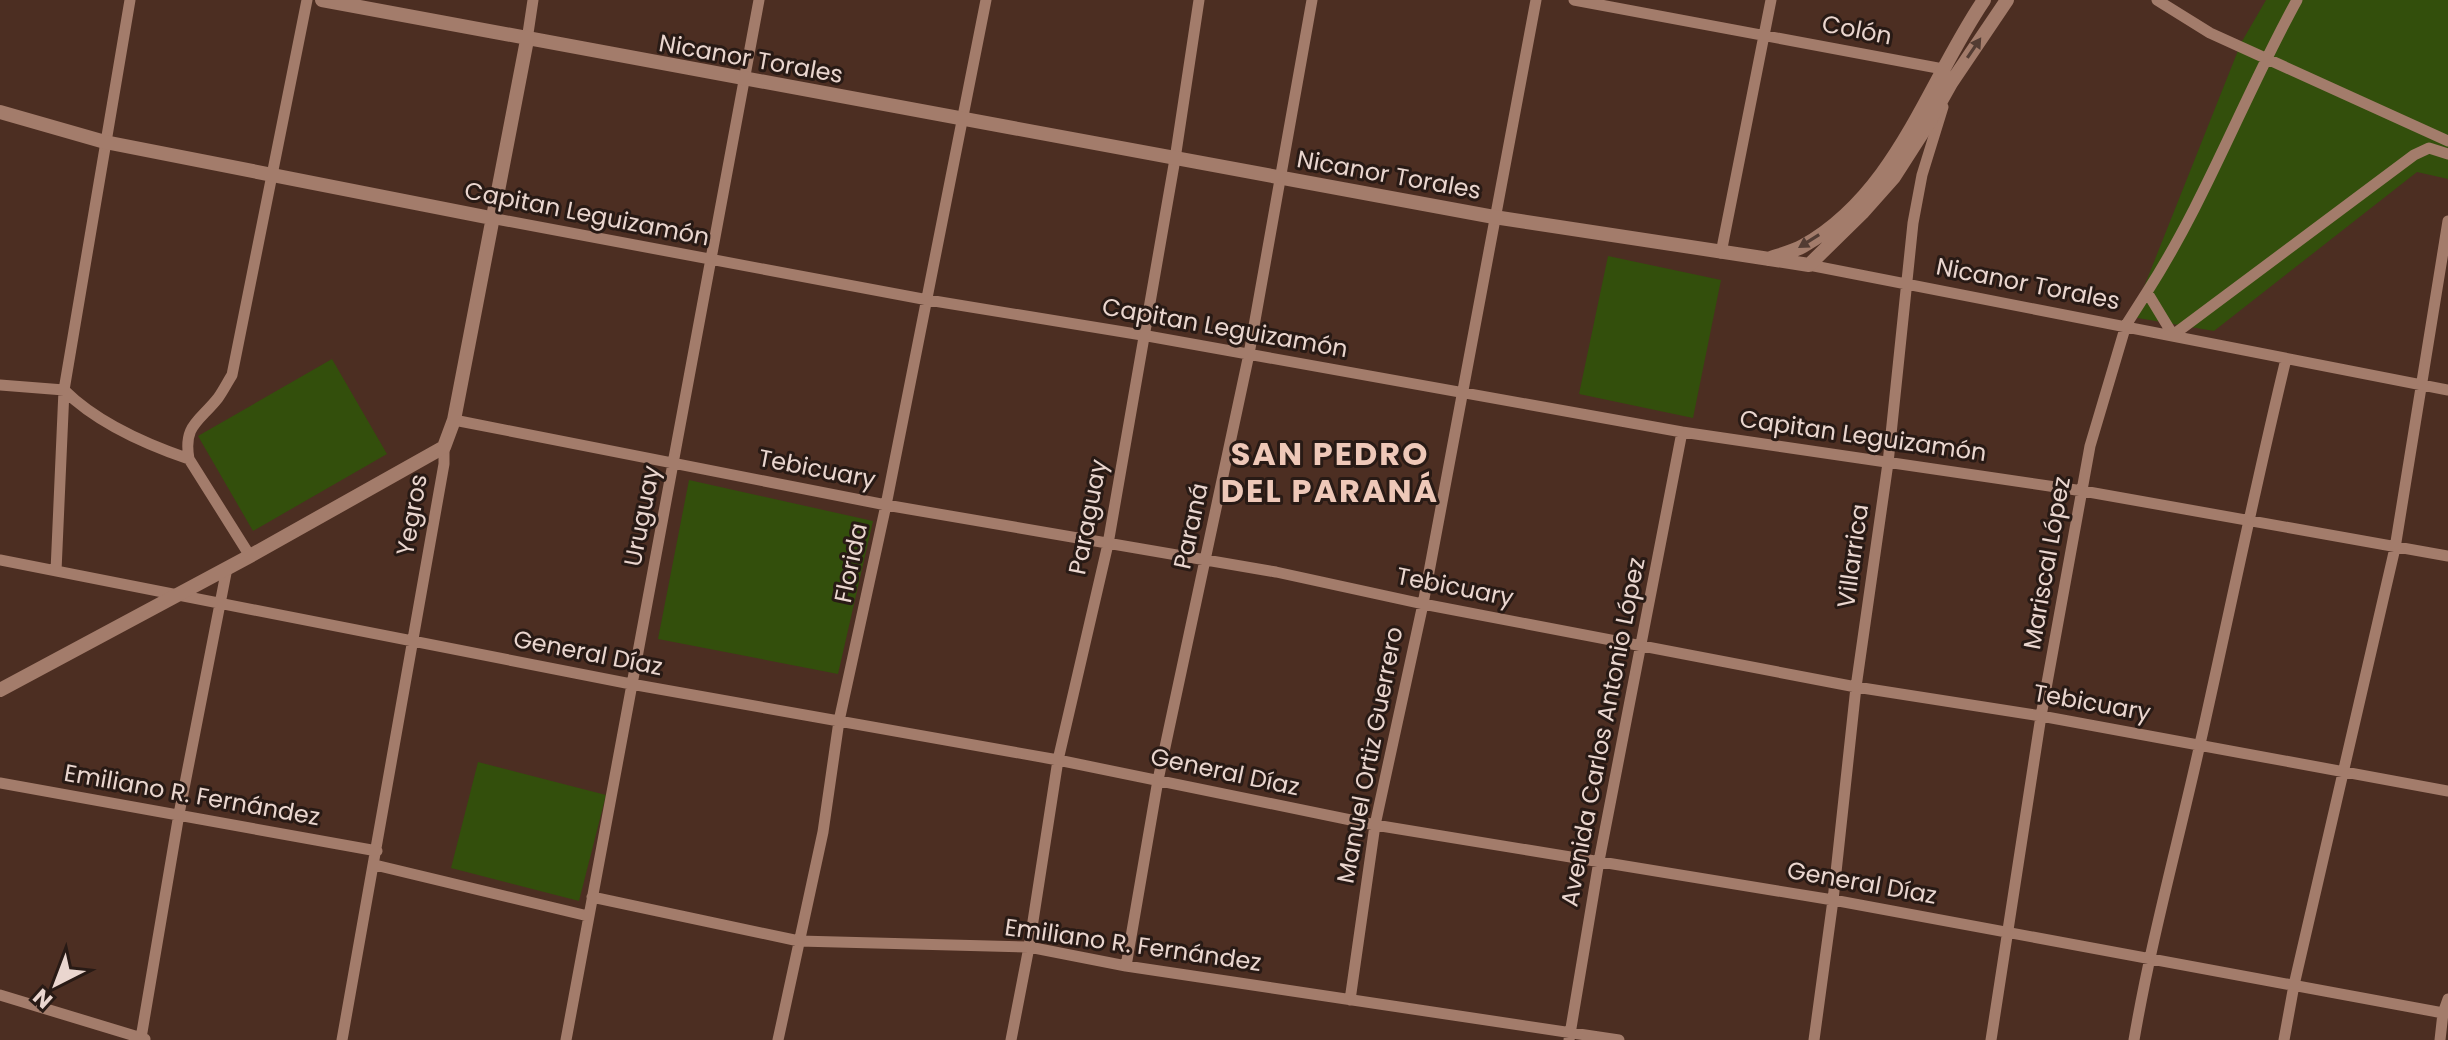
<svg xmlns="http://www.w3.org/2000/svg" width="2448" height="1040" font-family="Poppins,sans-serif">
	<rect width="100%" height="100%" fill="#4c2e22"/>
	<!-- green -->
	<path fill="#334f0c" d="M2266,0H2448V179L2417,172L2214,331L2132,317L2241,43Z
		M1608,256L1721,280L1693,418L1579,394Z
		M332,359L387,454L253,531L198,436Z
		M689,480L873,521L838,674L658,639Z
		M478,762L606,795L579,901L451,868Z"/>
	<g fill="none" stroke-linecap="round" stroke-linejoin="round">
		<!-- minor -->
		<path stroke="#a37c6b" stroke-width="11" d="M1574,0L1943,69L1947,76
			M2157,0L2210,33L2448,141
			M2297,0C2244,96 2206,200 2147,292L2173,335L2414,155L2429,148L2448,154
			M527,40L533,0
			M491,218L928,300L1142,335L1682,432L2083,491L2448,556
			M1721,253L1771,0
			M1809,265L2448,390
			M0,385L64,390C97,423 145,444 189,459
			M454,420L886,505L1276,572L1423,604L1856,687L2041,716L2448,791
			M250,556L189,459C183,425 199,422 218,398C223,391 227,383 232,375L307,0
			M0,560L631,684L1058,760L1375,825L1833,900L2443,1013
			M56,571L64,390L130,0
			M0,783L377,851
			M375,865L588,916
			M592,897L799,941L1029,947L1126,966L1619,1040
			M1126,966L1158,780L1249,354L1312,0
			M0,995L145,1039
			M1350,1000L1375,825L1423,604L1536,0
			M141,1038L179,814L227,568
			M342,1040L444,464V447
			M566,1040L759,0
			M778,1040L823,832L839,721L886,505L986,0
			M1011,1040L1029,947L1058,760L1108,544L1175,159L1199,0
			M1569,1040L1599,861L1682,432
			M1814,1040L1833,900L1856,687L1888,463L1913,223L1922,175L1943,107
			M1991,1040L2041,716L2090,446L2126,325L2147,292
			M2134,1040C2151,940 2178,843 2200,744C2229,615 2255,487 2286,359
			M2284,1040L2294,985L2395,548L2448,221
			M2440,1040L2443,1013L2448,999"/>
		<!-- tertiary -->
		<path stroke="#a37c6b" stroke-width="14" d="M322,0L1494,217L1809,265L1862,213L1894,177L1928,124L1951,83L2007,0
			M0,112L105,142L491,218
			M1768,259C1779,255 1792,252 1803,246C1897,193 1927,84 1984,0
			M0,690L250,556L444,447L454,420L527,40"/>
	</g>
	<!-- one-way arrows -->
	<defs><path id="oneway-solid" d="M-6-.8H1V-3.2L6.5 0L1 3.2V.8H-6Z" transform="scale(2)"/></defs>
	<g fill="#533c33">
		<use href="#oneway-solid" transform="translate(1974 48) rotate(-56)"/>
		<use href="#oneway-solid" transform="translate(1809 241) rotate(148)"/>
	</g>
	<g text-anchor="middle" stroke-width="6" stroke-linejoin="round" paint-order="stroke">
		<!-- street labels -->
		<g font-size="24" fill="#ead6cf" stroke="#281a15">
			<text transform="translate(1857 30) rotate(11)" y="8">Colón</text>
			<text transform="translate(751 59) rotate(10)" y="8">Nicanor Torales</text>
			<text transform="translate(1389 175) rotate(10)" y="8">Nicanor Torales</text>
			<text transform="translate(587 214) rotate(11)" y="8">Capitan Leguizamón</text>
			<text transform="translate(2028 284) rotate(11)" y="8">Nicanor Torales</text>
			<text transform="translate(1225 328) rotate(10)" y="8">Capitan Leguizamón</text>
			<text transform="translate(1863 436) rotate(8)" y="8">Capitan Leguizamón</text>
			<text transform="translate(817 469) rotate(11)" y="8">Tebicuary</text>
			<text transform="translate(412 515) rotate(-80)" y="8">Yegros</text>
			<text transform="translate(642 516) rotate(-79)" y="8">Uruguay</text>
			<text transform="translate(1088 517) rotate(-79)" y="8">Paraguay</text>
			<text transform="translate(1191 526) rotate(-78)" y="8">Paraná</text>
			<text transform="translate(1853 556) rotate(-82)" y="8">Villarrica</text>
			<text transform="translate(851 563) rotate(-78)" y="8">Florida</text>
			<text transform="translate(2047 563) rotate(-80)" y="8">Mariscal López</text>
			<text transform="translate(1455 587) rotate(11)" y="8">Tebicuary</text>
			<text transform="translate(588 653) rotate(11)" y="8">General Díaz</text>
			<text transform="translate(2092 703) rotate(10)" y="8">Tebicuary</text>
			<text transform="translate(1603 732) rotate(-79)" y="8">Avenida Carlos Antonio López</text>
			<text transform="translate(1370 755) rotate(-79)" y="8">Manuel Ortiz Guerrero</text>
			<text transform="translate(1225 772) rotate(12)" y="8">General Díaz</text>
			<text transform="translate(192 795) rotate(10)" y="8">Emiliano R. Fernández</text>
			<text transform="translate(1862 883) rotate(10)" y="8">General Díaz</text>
			<text transform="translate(1133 945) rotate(8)" y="8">Emiliano R. Fernández</text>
		</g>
		<!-- district labels -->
		<g font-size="32" font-weight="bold" letter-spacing="2" fill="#eec8b8" stroke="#281a15">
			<text x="1330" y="465">SAN PEDRO<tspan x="1330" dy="37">DEL PARANÁ</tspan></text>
		</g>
	</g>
	<!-- north arrow -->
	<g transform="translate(56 984) rotate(222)" stroke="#281a15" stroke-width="6" paint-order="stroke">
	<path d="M0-6L14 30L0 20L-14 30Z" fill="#ead6cf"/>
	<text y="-12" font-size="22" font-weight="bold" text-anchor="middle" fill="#ead6cf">N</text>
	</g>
</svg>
